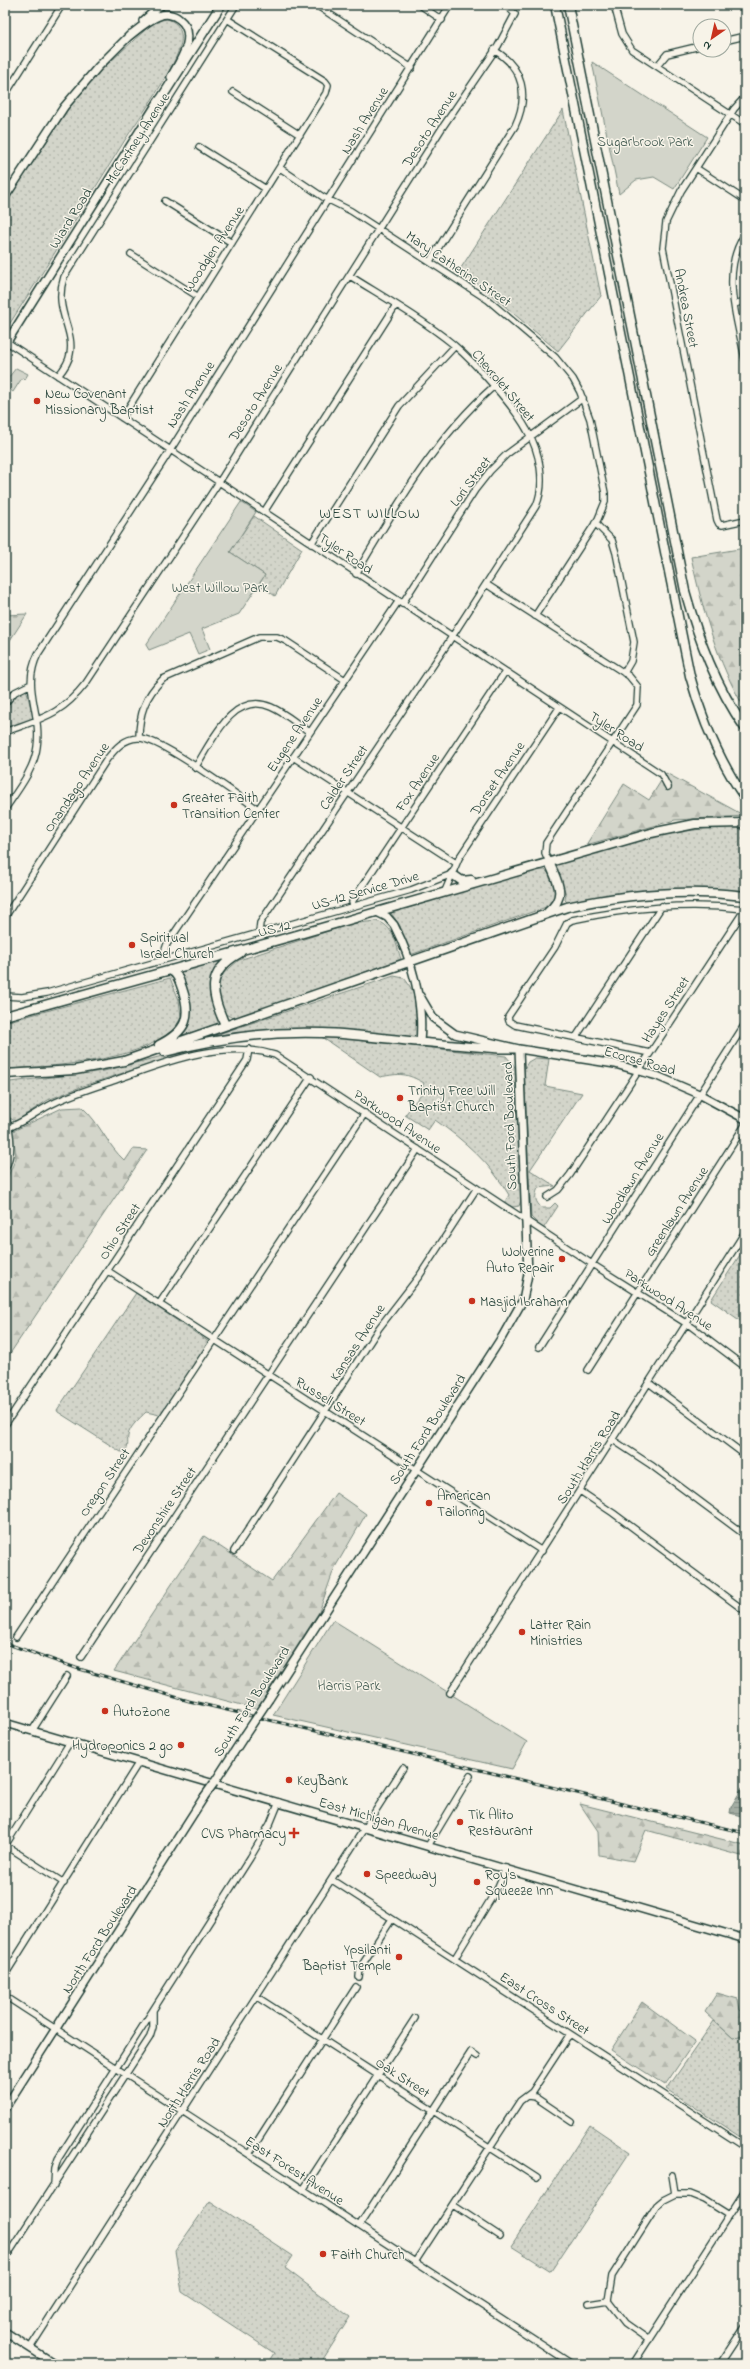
<svg xmlns="http://www.w3.org/2000/svg" width="750" height="2369" font-family="'Indie Flower',sans-serif">
	<defs>
		<pattern id="grass-dots" width="8" height="8" patternUnits="userSpaceOnUse"><rect width="8" height="8" fill="#d3d5ca"/><path d="M2 2h.1M6 6h.1" fill="none" stroke="#b5b8ae" stroke-width="1.8" stroke-linecap="round"/></pattern>
		<pattern id="forest-firs" width="22" height="20" patternUnits="userSpaceOnUse"><rect width="22" height="20" fill="#d3d5ca"/><path d="M5 1l3.5 6h-7zM16 11l3.5 6h-7z" fill="#b5b8ae"/></pattern>
		<pattern id="water-rules" width="6" height="5" patternUnits="userSpaceOnUse"><rect width="6" height="5" fill="#a4ada3"/><path d="M0 2.5h6" fill="none" stroke="#858e86"/></pattern>
	</defs>
	<rect width="100%" height="100%" fill="#f7f3e8"/>
	<filter id="ink" filterUnits="userSpaceOnUse"><feTurbulence type="fractalNoise" baseFrequency=".025" numOctaves="2"/><feDisplacementMap in="SourceGraphic" scale="8" xChannelSelector="R" yChannelSelector="G"/><feConvolveMatrix kernelMatrix="1 2 1 2 8 2 1 2 1" color-interpolation-filters="sRGB"/></filter>
	<g filter="url(#ink)">
		<!-- grass -->
		<path fill="url(#grass-dots)" stroke="#79897f" d="M167,19C179,22 184,34 180,46C173,72 141,115 125,140C85,204 46,268 5,331V204L69,108L99,72L155,21Z
			M563,110L601,296L558,351L482,287L459,271Z
			M254,516L302,549L275,596L259,584L265,575L230,552Z
			M25,689L27,692L33,717L32,719L5,728C5,709 6,699 25,689Z
			M732,827L745,829V892C684,885 627,891 567,902L565,900L566,894L555,865C613,848 671,828 732,827Z
			M536,870H545L551,875L557,896L549,906L410,955L400,926L391,913Z
			M376,921C393,924 396,944 401,959L245,1015L233,1018L225,1014L219,997V982L224,973L239,960L350,924Z
			M225,958C204,988 207,990 220,1023L178,1037C197,1006 191,1005 180,973Z
			M394,976L404,978C418,994 418,1017 417,1038C348,1032 281,1026 212,1036Z
			M170,978L179,1000L181,1017C164,1061 47,1067 5,1069V1022Z
			M320,1036L506,1056L515,1067L521,1200L519,1206L513,1207L504,1203L509,1195C491,1164 465,1141 435,1120L428,1130L405,1115L424,1090L422,1087L424,1083C406,1073 401,1073 380,1077Z
			M205,1045L208,1051L154,1063L83,1086L48,1100L16,1121L9,1118L5,1099V1086L10,1082L104,1071Z
			M535,1058L549,1059L545,1086L582,1093L530,1170L555,1186L538,1188C534,1197 535,1202 542,1208H550L555,1203L558,1206L543,1229L531,1217L524,1069L528,1062Z
			M745,1247V1324L711,1300Z
			M136,1293L209,1342L160,1415L146,1412C140,1418 129,1427 128,1436C127,1442 129,1445 126,1451L121,1452L58,1412L57,1410Z
			M714,2021L733,2038L745,2036V2140L667,2089Z
			M590,2125L630,2152L551,2271L511,2246Z
			M210,2201L293,2256L285,2268L350,2317L320,2364H267L274,2353L182,2292L175,2251Z"/>
		<!-- forest -->
		<path fill="url(#forest-firs)" stroke="#79897f" d="M745,548V709C717,662 703,611 691,557Z
			M27,614L5,648V615Z
			M666,773L745,816L675,820L586,845L624,784L649,800Z
			M82,1107C100,1123 107,1145 125,1161L133,1149L147,1150L5,1361V1183L16,1158L13,1131L62,1108Z
			M336,1493L366,1514L334,1569L319,1612L257,1709L114,1671L204,1536L272,1581Z
			M580,1804L745,1845V1857L646,1830L633,1861L599,1855L598,1831Z
			M717,1993L738,1999L740,2010L745,2014V2036L733,2038L705,2012Z
			M642,2002L695,2041L665,2085L611,2050Z"/>
		<!-- park -->
		<path fill="#d3d5ca" stroke="#79897f" d="M592,62L707,137L674,189L654,177L636,180L619,194Z
			M16,368L28,374L25,379L22,378L13,392L5,386V382Z
			M241,502L256,512L230,552L265,575L239,614L202,629L210,649L198,654L189,634L149,650L146,645Z
			M333,1620L527,1742L512,1769L273,1715Z"/>
		<!-- water -->
		<path fill="url(#water-rules)" stroke="#6f8077" d="M745,1783V1817L730,1813L731,1807Z"/>
		<g fill="none" stroke-linecap="round" stroke-linejoin="round">
			<!-- minor casing -->
			<g stroke="#1f3d34" stroke-width="8">
				<path id="minor" d="M316,5L412,68
					M420,5L442,20
					M614,5L622,34L632,50L745,124
					M724,41L745,36
					M657,66L667,54L700,46
					M233,92L300,135
					M5,95L62,5
					M745,97L734,109L681,191L666,222L663,248L717,520L719,524L722,525L745,520
					M199,147L266,189
					M280,168L323,197L351,211L488,300L555,357L573,379L580,392L590,419L605,493V502L598,519L535,616
					M696,168L745,200
					M165,201L232,243
					M745,234C720,272 737,318 745,359
					M131,254L197,296
					M430,261L515,126C529,96 524,68 494,50
					M734,304L745,301
					M7,342L661,774L668,787
					M58,376C63,370 69,362 70,354C75,329 53,310 64,277L236,5
					M122,418L326,93L328,85L325,81L227,19
					M264,512L396,305
					M595,523L612,540L616,553L634,642L631,661L624,673
					M311,544L399,406L455,346
					M356,574C395,508 435,438 493,387
					M486,584L629,676L638,687L637,705L546,843L545,853L549,862
					M402,604L475,490L490,471L507,454L583,398
					M5,703L15,692L29,685
					M5,732C42,718 60,716 86,683L223,476L442,128L498,46L515,14L506,5
					M139,738C139,714 145,696 163,679L259,637H277L286,641L345,680
					M293,757L456,863
					M195,768C211,743 233,690 271,707C285,713 297,724 310,732
					M5,809C18,790 34,770 37,747C42,711 21,688 38,654L166,457L450,5
					M445,891L459,858L559,708
					M353,906L352,902L355,897L505,672
					M5,917L107,759C116,748 123,739 138,738C160,737 236,795 258,809
					M259,932L260,923L446,646L536,506C546,483 540,452 527,430C514,406 475,363 454,345C422,319 385,298 350,276
					M161,961L167,944L398,602
					M5,996L22,997L47,993L411,890L452,874
					M576,1037L662,906
					M650,1053L515,1025L509,1021L508,1017L555,947L567,923L572,920C630,908 685,902 745,909
					M5,1114C11,1132 14,1152 5,1169
					M5,1129C24,1123 38,1110 56,1102C73,1094 92,1088 110,1082C160,1064 221,1038 275,1055L592,1264L692,1327L745,1367
					M547,1197L558,1190L570,1175L745,909
					M108,1271L542,1551
					M159,1304L311,1077
					M539,1347L745,1024
					M588,1370L745,1125
					M649,1383L745,1455
					M5,1425L247,1060L249,1049
					M613,1440L651,1465L745,1535
					M580,1491L613,1513L745,1611
					M234,1551L379,1328L420,1275L477,1188
					M16,1637L365,1113
					M81,1657L418,1149
					M450,1693L745,1232
					M32,1731L67,1676
					M5,1845L64,1883
					M5,1846L70,1742
					M428,1846L470,1776
					M332,1880L745,2147
					M455,1958L497,1889L506,1868
					M5,1975L139,1762
					M359,1977L360,1968L392,1919
					M5,1996L572,2364
					M257,1997L537,2178
					M528,2096L535,2097L572,2122
					M249,2154L356,1987
					M672,2175L675,2194
					M54,2185L55,2168L58,2159L250,1858L270,1824L279,1802
					M303,2190L415,2018
					M453,2205L500,2236
					M359,2226L471,2052L477,2056
					M5,2259L150,2037L153,2027V2011
					M415,2262L520,2101L532,2092L570,2034
					M589,2304L608,2301
					M649,2340L625,2323L608,2301L612,2276L657,2205L663,2200L675,2194H690L705,2200L729,2215
					M30,2348L403,1768
					M633,2364L745,2191
					M720,2364L745,2326"/>
			</g>
			<!-- major casing -->
			<g stroke="#1f3d34" stroke-width="10">
				<path id="major" d="M143,21L161,5
					M128,37C137,30 148,20 159,16C165,13 173,14 179,19C199,34 180,61 171,77
					M5,197L64,107L98,67L131,34
					M5,345L159,100
					M377,912L387,917L394,925C412,960 424,1002 420,1042L499,1049H519
					M420,996L433,1018L455,1034L519,1049L615,1064L657,1076L699,1094L745,1119
					M269,1699L502,1337L523,1300L528,1274L519,1049
					M5,1723L745,1939
					M214,1783L245,1735
					M5,2108L204,1797
					M5,2332L55,2364"/>
			</g>
			<!-- highway casing -->
			<g stroke="#1f3d34" stroke-width="11">
				<path id="highway" d="M555,5L690,676C702,719 719,761 745,798
					M568,5L685,591C699,641 716,686 745,728
					M157,105L221,5
					M452,874L462,881L471,880
					M548,912C568,895 557,882 549,862
					M5,1016L293,936L651,833L695,824L745,823
					M225,1025C212,994 204,973 240,953
					M159,1045C187,1031 192,1017 182,988C179,980 178,974 170,970
					M165,1052C217,1038 269,1031 323,1033C355,1034 388,1039 420,1042
					M5,1074L75,1070L124,1061L567,907C625,894 686,889 745,896"/>
			</g>
			<!-- minor -->
			<use href="#minor" stroke="#f7f3e8" stroke-width="5.5"/>
			<!-- major -->
			<use href="#major" stroke="#f7f3e8" stroke-width="7"/>
			<!-- highway -->
			<use href="#highway" stroke="#f7f3e8" stroke-width="8"/>
			<!-- rail casing -->
			<g stroke="#1f3d34" stroke-width="3">
				<path id="rail" d="M5,1643L76,1668L189,1701L745,1833"/>
			</g>
			<!-- rail -->
			<use href="#rail" stroke="#f7f3e8" stroke-width="1.5" stroke-dasharray="4.5" stroke-linecap="butt"/>
			<!-- major-bridge casing -->
			<g stroke="#1f3d34" stroke-width="10" stroke-linecap="butt">
				<path id="major-bridge" d="M245,1735L269,1699
					M204,1797L214,1783"/>
			</g>
			<!-- major-bridge -->
			<use href="#major-bridge" stroke="#f7f3e8" stroke-width="7"/>
		</g>
	</g>
	<!-- markers -->
	<g fill="#c8321e" stroke="#f7f3e8" stroke-width="1.5">
		<circle cx="37" cy="401" r="4"/>
		<circle cx="174" cy="805" r="4"/>
		<circle cx="132" cy="945" r="4"/>
		<circle cx="400" cy="1098" r="4"/>
		<circle cx="562" cy="1259" r="4"/>
		<circle cx="472" cy="1301" r="4"/>
		<circle cx="429" cy="1503" r="4"/>
		<circle cx="522" cy="1632" r="4"/>
		<circle cx="105" cy="1711" r="4"/>
		<circle cx="181" cy="1745" r="4"/>
		<circle cx="289" cy="1780" r="4"/>
		<circle cx="460" cy="1822" r="4"/>
		<path d="M292 1827h4v4h4v4h-4v4h-4v-4h-4v-4h4z"/>
		<circle cx="367" cy="1874" r="4"/>
		<circle cx="477" cy="1882" r="4"/>
		<circle cx="399" cy="1957" r="4"/>
		<circle cx="323" cy="2254" r="4"/>
	</g>
	<g text-anchor="middle" stroke-width="3" stroke-linejoin="round" paint-order="stroke">
		<!-- street labels -->
		<g font-size="14" fill="#1f3d34" stroke="#f7f3e8">
			<text transform="translate(364 120) rotate(-58)" y="5">Nash Avenue</text>
			<text transform="translate(429 128) rotate(-57)" y="5">Desoto Avenue</text>
			<text transform="translate(137 138) rotate(-57)" y="5">McCartney Avenue</text>
			<text transform="translate(70 218) rotate(-58)" y="5">Wiard Road</text>
			<text transform="translate(213 249) rotate(-57)" y="5">Woodglen Avenue</text>
			<text transform="translate(459 268) rotate(34)" y="5">Mary Catherine Street</text>
			<text transform="translate(687 308) rotate(79)" y="5">Andrea Street</text>
			<text transform="translate(504 385) rotate(50)" y="5">Chevrolet Street</text>
			<text transform="translate(190 394) rotate(-57)" y="5">Nash Avenue</text>
			<text transform="translate(255 402) rotate(-58)" y="5">Desoto Avenue</text>
			<text transform="translate(470 481) rotate(-53)" y="5">Lori Street</text>
			<text transform="translate(346 553) rotate(34)" y="5">Tyler Road</text>
			<text transform="translate(617 731) rotate(33)" y="5">Tyler Road</text>
			<text transform="translate(294 734) rotate(-56)" y="5">Eugene Avenue</text>
			<text transform="translate(343 777) rotate(-56)" y="5">Calder Street</text>
			<text transform="translate(497 778) rotate(-56)" y="5">Dorset Avenue</text>
			<text transform="translate(417 782) rotate(-56)" y="5">Fox Avenue</text>
			<text transform="translate(76 787) rotate(-56)" y="5">Onandago Avenue</text>
			<text transform="translate(365 890) rotate(-16)" y="5">US-12 Service Drive</text>
			<text transform="translate(274 928) rotate(-15)" y="5">US 12</text>
			<text transform="translate(665 1009) rotate(-57)" y="5">Hayes Street</text>
			<text transform="translate(640 1060) rotate(16)" y="5">Ecorse Road</text>
			<text transform="translate(398 1121) rotate(34)" y="5">Parkwood Avenue</text>
			<text transform="translate(509 1126) rotate(-92)" y="5">South Ford Boulevard</text>
			<text transform="translate(632 1178) rotate(-58)" y="5">Woodlawn Avenue</text>
			<text transform="translate(676 1211) rotate(-57)" y="5">Greenlawn Avenue</text>
			<text transform="translate(119 1231) rotate(-57)" y="5">Ohio Street</text>
			<text transform="translate(669 1299) rotate(33)" y="5">Parkwood Avenue</text>
			<text transform="translate(357 1342) rotate(-57)" y="5">Kansas Avenue</text>
			<text transform="translate(331 1401) rotate(32)" y="5">Russell Street</text>
			<text transform="translate(427 1429) rotate(-57)" y="5">South Ford Boulevard</text>
			<text transform="translate(588 1457) rotate(-58)" y="5">South Harris Road</text>
			<text transform="translate(104 1482) rotate(-56)" y="5">Oregon Street</text>
			<text transform="translate(164 1510) rotate(-56)" y="5">Devonshire Street</text>
			<text transform="translate(251 1701) rotate(-57)" y="5">South Ford Boulevard</text>
			<text transform="translate(379 1818) rotate(16)" y="5">East Michigan Avenue</text>
			<text transform="translate(99 1939) rotate(-57)" y="5">North Ford Boulevard</text>
			<text transform="translate(545 2003) rotate(33)" y="5">East Cross Street</text>
			<text transform="translate(403 2077) rotate(33)" y="5">Oak Street</text>
			<text transform="translate(188 2082) rotate(-57)" y="5">North Harris Road</text>
			<text transform="translate(295 2170) rotate(33)" y="5">East Forest Avenue</text>
		</g>
		<!-- park labels -->
		<g font-size="14" fill="#435b52" stroke="#f7f3e8">
			<text x="645" y="146">Sugarbrook Park</text>
			<text x="220" y="592">West Willow Park</text>
			<text x="349" y="1690">Harris Park</text>
		</g>
		<!-- poi labels -->
		<g font-size="14" fill="#1f3d34" stroke="#f7f3e8" text-anchor="start">
			<text x="45" y="398">New Covenant<tspan x="45" dy="16">Missionary Baptist</tspan></text>
			<text x="182" y="802">Greater Faith<tspan x="182" dy="16">Transition Center</tspan></text>
			<text x="140" y="942">Spiritual<tspan x="140" dy="16">Israel Church</tspan></text>
			<text x="408" y="1095">Trinity Free Will<tspan x="408" dy="16">Baptist Church</tspan></text>
			<text x="554" y="1256" text-anchor="end">Wolverine<tspan x="554" dy="16">Auto Repair</tspan></text>
			<text x="480" y="1306">Masjid Ibraham</text>
			<text x="437" y="1500">American<tspan x="437" dy="16">Tailoring</tspan></text>
			<text x="530" y="1629">Latter Rain<tspan x="530" dy="16">Ministries</tspan></text>
			<text x="113" y="1716">AutoZone</text>
			<text x="173" y="1750" text-anchor="end">Hydroponics 2 go</text>
			<text x="297" y="1785">KeyBank</text>
			<text x="468" y="1819">Tik Alito<tspan x="468" dy="16">Restaurant</tspan></text>
			<text x="286" y="1838" text-anchor="end">CVS Pharmacy</text>
			<text x="375" y="1879">Speedway</text>
			<text x="485" y="1879">Roy's<tspan x="485" dy="16">Squeeze Inn</tspan></text>
			<text x="391" y="1954" text-anchor="end">Ypsilanti<tspan x="391" dy="16">Baptist Temple</tspan></text>
			<text x="331" y="2259">Faith Church</text>
		</g>
		<!-- neighbourhood labels -->
		<g font-size="15" letter-spacing="1" fill="#1f3d34" stroke="#f7f3e8">
			<text x="370" y="518">WEST WILLOW</text>
		</g>
	</g>
	<!-- margin -->
	<rect width="750" height="2369" fill="none" stroke="#f7f3e8" stroke-width="20"/>
	<rect x="10" y="10" width="730" height="2349" fill="none" stroke="#1f3d34" stroke-width="1.5" filter="url(#ink)"/>
	<!-- north arrow -->
	<g transform="translate(712 38) rotate(214)"><circle r="19" fill="#f7f3e8" stroke="#a1aaa0"/>
	<path d="M0-3L7 15L0 10L-7 15Z" fill="#c8321e"/>
	<text y="-6" font-size="11" font-weight="bold" text-anchor="middle" fill="#1f3d34">N</text>
	</g>
</svg>
